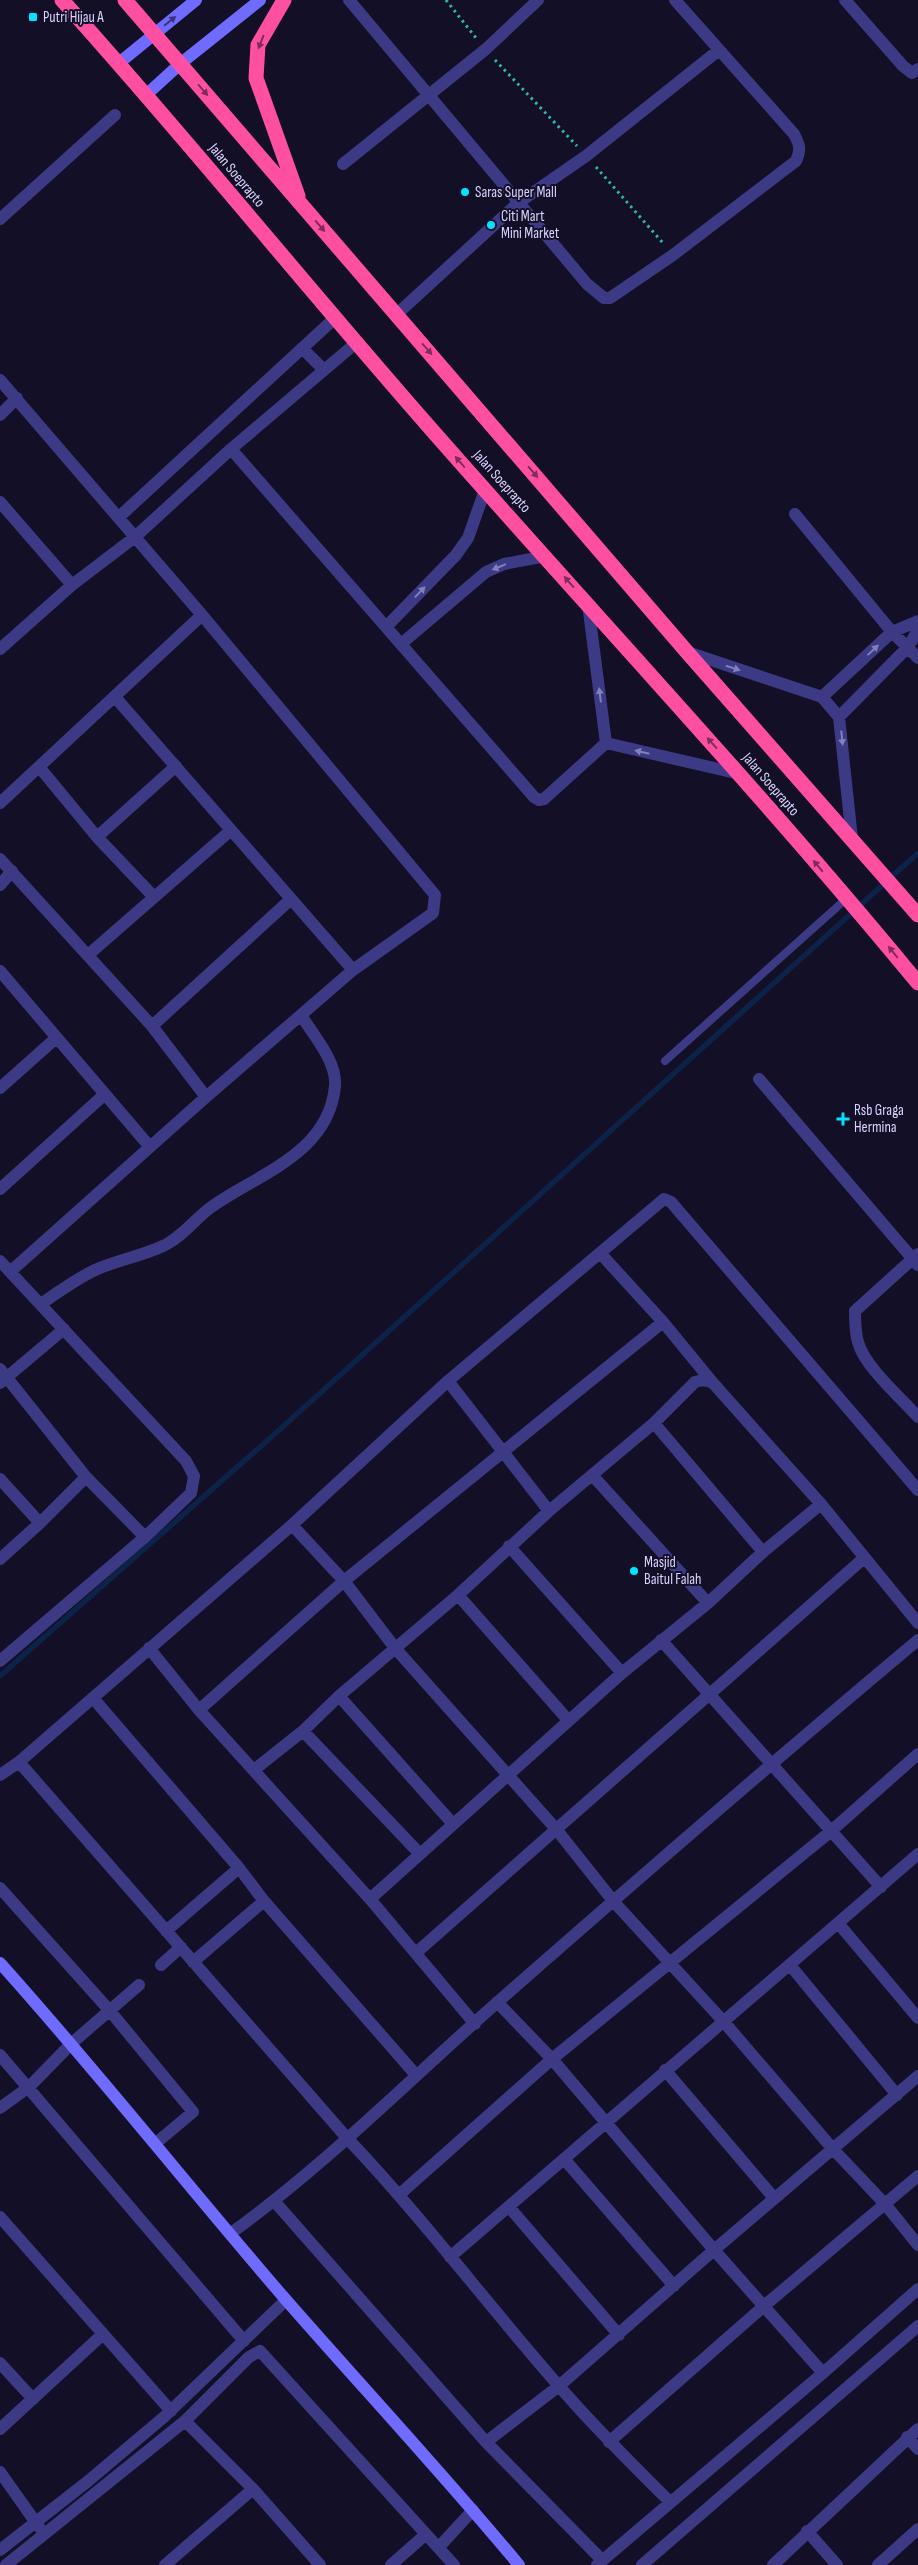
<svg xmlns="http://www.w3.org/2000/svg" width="918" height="2565" font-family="'Sofia Sans Condensed',sans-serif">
	<rect width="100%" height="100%" fill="#130f26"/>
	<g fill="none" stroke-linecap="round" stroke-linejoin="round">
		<!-- stream -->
		<path stroke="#0c2248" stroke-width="5.5" d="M0,1676L277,1432L918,853"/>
		<!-- path -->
		<path stroke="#2fb8b0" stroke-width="3" stroke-dasharray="2.5 4" stroke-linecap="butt" d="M446,0L476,38
			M495,60L577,146
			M596,167L663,243"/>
		<!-- lane -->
		<path stroke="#3d3a85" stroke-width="8" d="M665,1061L846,899"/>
		<!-- street -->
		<path stroke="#3d3a85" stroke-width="12" d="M349,0L587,284L604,298H610L673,255L796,161C801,150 800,145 794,134L675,0
			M845,0L903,66L912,73L918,69
			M343,164L486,49L538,0
			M0,219L115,115
			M397,314L518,203L586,156L719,50
			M302,348L324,370
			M0,380L202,615L435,895L433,913L353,970L206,1097L11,1271
			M0,415L17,398
			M231,449L534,797L539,800L544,799L606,743
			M0,502L72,585
			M795,514L892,632L918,658
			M119,517L335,318
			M588,604L606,743
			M386,627L456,555L468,538L485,490
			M401,644L486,572L504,564L546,556
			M0,649L72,585L135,537L231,449L356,343
			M687,652L822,697L892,632L918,621
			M115,697L353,970
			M822,697L839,717
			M606,743L740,774
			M40,768L97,837L153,896
			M0,803L202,615
			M97,837L176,766
			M852,839L839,717L908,647L918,630
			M0,859L152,1026L206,1097
			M0,885L12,871
			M88,955L230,831
			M0,971L150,1147
			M152,1026L290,900
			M759,1079L918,1265
			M0,1088L55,1039
			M0,1189L105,1094
			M601,1254L663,1322L713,1383
			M918,1254L855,1311C855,1321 855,1332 858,1342C864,1366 901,1398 918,1417
			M0,1261L186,1461L194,1476L191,1493L145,1537L0,1661
			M41,1304C58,1292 76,1279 95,1270C117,1260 142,1256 163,1246C181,1238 195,1219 210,1208C257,1174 329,1154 335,1086C337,1061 313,1035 301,1015
			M0,1369L86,1477L145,1537
			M448,1381L549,1511
			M0,1383L64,1329
			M654,1423L763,1552
			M593,1476L708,1603
			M0,1479L40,1523
			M292,1525L344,1581L395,1648L556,1829L614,1902L724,2022L832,2148L885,2204L918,2245
			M509,1546L622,1673
			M0,1559L40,1523L86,1477
			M458,1595L568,1720
			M661,1640L881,1887
			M149,1648L199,1710L370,1899L475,2024
			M339,1696L453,1824
			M93,1698L239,1868L264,1901L416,2075
			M199,1710L344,1581L663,1322
			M303,1731L420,1854
			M19,1762L347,2138C422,2217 487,2304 559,2386C594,2427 632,2464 670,2502
			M255,1769L303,1731L339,1696L458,1595L549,1511L654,1423L695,1382C702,1380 706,1380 713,1383L821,1504L918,1623
			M0,1775L19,1762L292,1525L448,1381L664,1199L671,1202L918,1490
			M0,1888L110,2011L193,2112L156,2143
			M370,1899L622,1673L708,1603L763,1552L821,1504
			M838,1923L918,2018
			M166,1931L239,1868
			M417,1952L864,1558
			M193,1962L264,1901
			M161,1965L181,1947
			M790,1965L897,2095
			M497,2002L552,2059L714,2250L823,2373
			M0,2055L244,2341
			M665,2070L774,2198
			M0,2108L29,2087L72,2043L139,1985
			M565,2160L674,2286
			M400,2194L552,2059L830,1832L918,1754
			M275,2202L486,2442L602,2560
			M509,2207L619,2335
			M0,2217L171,2411
			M231,2233C327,2164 411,2078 500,2000C638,1879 777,1758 918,1640
			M450,2257L918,1854
			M0,2363L33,2399
			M185,2421L253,2489L320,2565
			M0,2429L103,2334
			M907,2437L918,2449
			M486,2442L559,2386L714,2250L918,2076
			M609,2442L764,2306L918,2176
			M0,2472L39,2527
			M807,2531L837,2565
			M439,2547L473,2510
			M0,2550L87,2482L164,2417L286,2300
			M6,2565L185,2421L249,2357L260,2351L454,2565
			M165,2565L253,2489
			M391,2565L425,2535
			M597,2565L823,2373L918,2289
			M642,2565L918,2326
			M773,2565L918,2429
			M878,2565L918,2529"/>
		<!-- secondary -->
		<path stroke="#6f6bff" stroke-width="12" d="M119,63L196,0
			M146,95L180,64L260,0
			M0,1963C99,2073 190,2189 287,2301C364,2389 444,2475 519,2565"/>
		<!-- highway -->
		<path stroke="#ff4fa3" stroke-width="15" d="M62,0C191,143 311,293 438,437C598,619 764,796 918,983
			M125,0L687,652L918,915
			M284,0L258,45L256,78L298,196"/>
	</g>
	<!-- one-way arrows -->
	<defs><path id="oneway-solid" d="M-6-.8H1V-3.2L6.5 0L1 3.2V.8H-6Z" transform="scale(1.25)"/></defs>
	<use fill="#38347d" href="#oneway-solid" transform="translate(170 21) rotate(-39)"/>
	<g fill="#7d2c5e">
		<use href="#oneway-solid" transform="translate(261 42) rotate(111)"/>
		<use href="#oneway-solid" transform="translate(203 90) rotate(49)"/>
		<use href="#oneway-solid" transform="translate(320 226) rotate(49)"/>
		<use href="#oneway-solid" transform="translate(427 349) rotate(49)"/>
		<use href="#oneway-solid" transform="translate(460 462) rotate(-131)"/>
		<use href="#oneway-solid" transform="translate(533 472) rotate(49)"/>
		<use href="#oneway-solid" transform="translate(569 582) rotate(-131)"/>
		<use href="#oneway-solid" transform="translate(712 743) rotate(-132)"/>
		<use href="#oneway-solid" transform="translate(818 866) rotate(-130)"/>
		<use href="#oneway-solid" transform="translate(893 952) rotate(-129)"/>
	</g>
	<g fill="#837fbc">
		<use href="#oneway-solid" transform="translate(499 567) rotate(158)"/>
		<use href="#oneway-solid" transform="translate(420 592) rotate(-46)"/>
		<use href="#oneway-solid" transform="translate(873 650) rotate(-43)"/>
		<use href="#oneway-solid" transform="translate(733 668) rotate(18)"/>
		<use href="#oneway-solid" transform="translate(600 695) rotate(-97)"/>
		<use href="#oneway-solid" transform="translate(842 738) rotate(84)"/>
		<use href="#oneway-solid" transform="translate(642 752) rotate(-167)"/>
	</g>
	<!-- markers -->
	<g fill="#00e5ff" stroke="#130f26" stroke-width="2">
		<rect x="28" y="12" width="10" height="10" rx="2.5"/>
		<circle cx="465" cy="192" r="5"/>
		<circle cx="491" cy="225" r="5"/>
		<path d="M840.5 1111.5h5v5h5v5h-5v5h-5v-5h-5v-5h5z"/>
		<circle cx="634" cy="1571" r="5"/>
	</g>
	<g text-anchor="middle" stroke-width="4" stroke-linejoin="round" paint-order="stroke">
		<!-- poi labels -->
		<g font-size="15" fill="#d9d4ff" stroke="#130f26" text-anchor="start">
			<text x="43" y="22">Putri Hijau A</text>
			<text x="475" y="197">Saras Super Mall</text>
			<text x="501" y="221">Citi Mart<tspan x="501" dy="17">Mini Market</tspan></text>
			<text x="854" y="1115">Rsb Graga<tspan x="854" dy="17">Hermina</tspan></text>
			<text x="644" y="1567">Masjid<tspan x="644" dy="17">Baitul Falah</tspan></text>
		</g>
		<!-- street labels -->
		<g font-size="15" fill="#d9d4ff" stroke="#130f26">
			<text transform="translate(237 175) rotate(50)" y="5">Jalan Soeprapto</text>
			<text transform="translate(502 481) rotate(48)" y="5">Jalan Soeprapto</text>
			<text transform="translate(771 784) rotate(49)" y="5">Jalan Soeprapto</text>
		</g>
	</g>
</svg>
